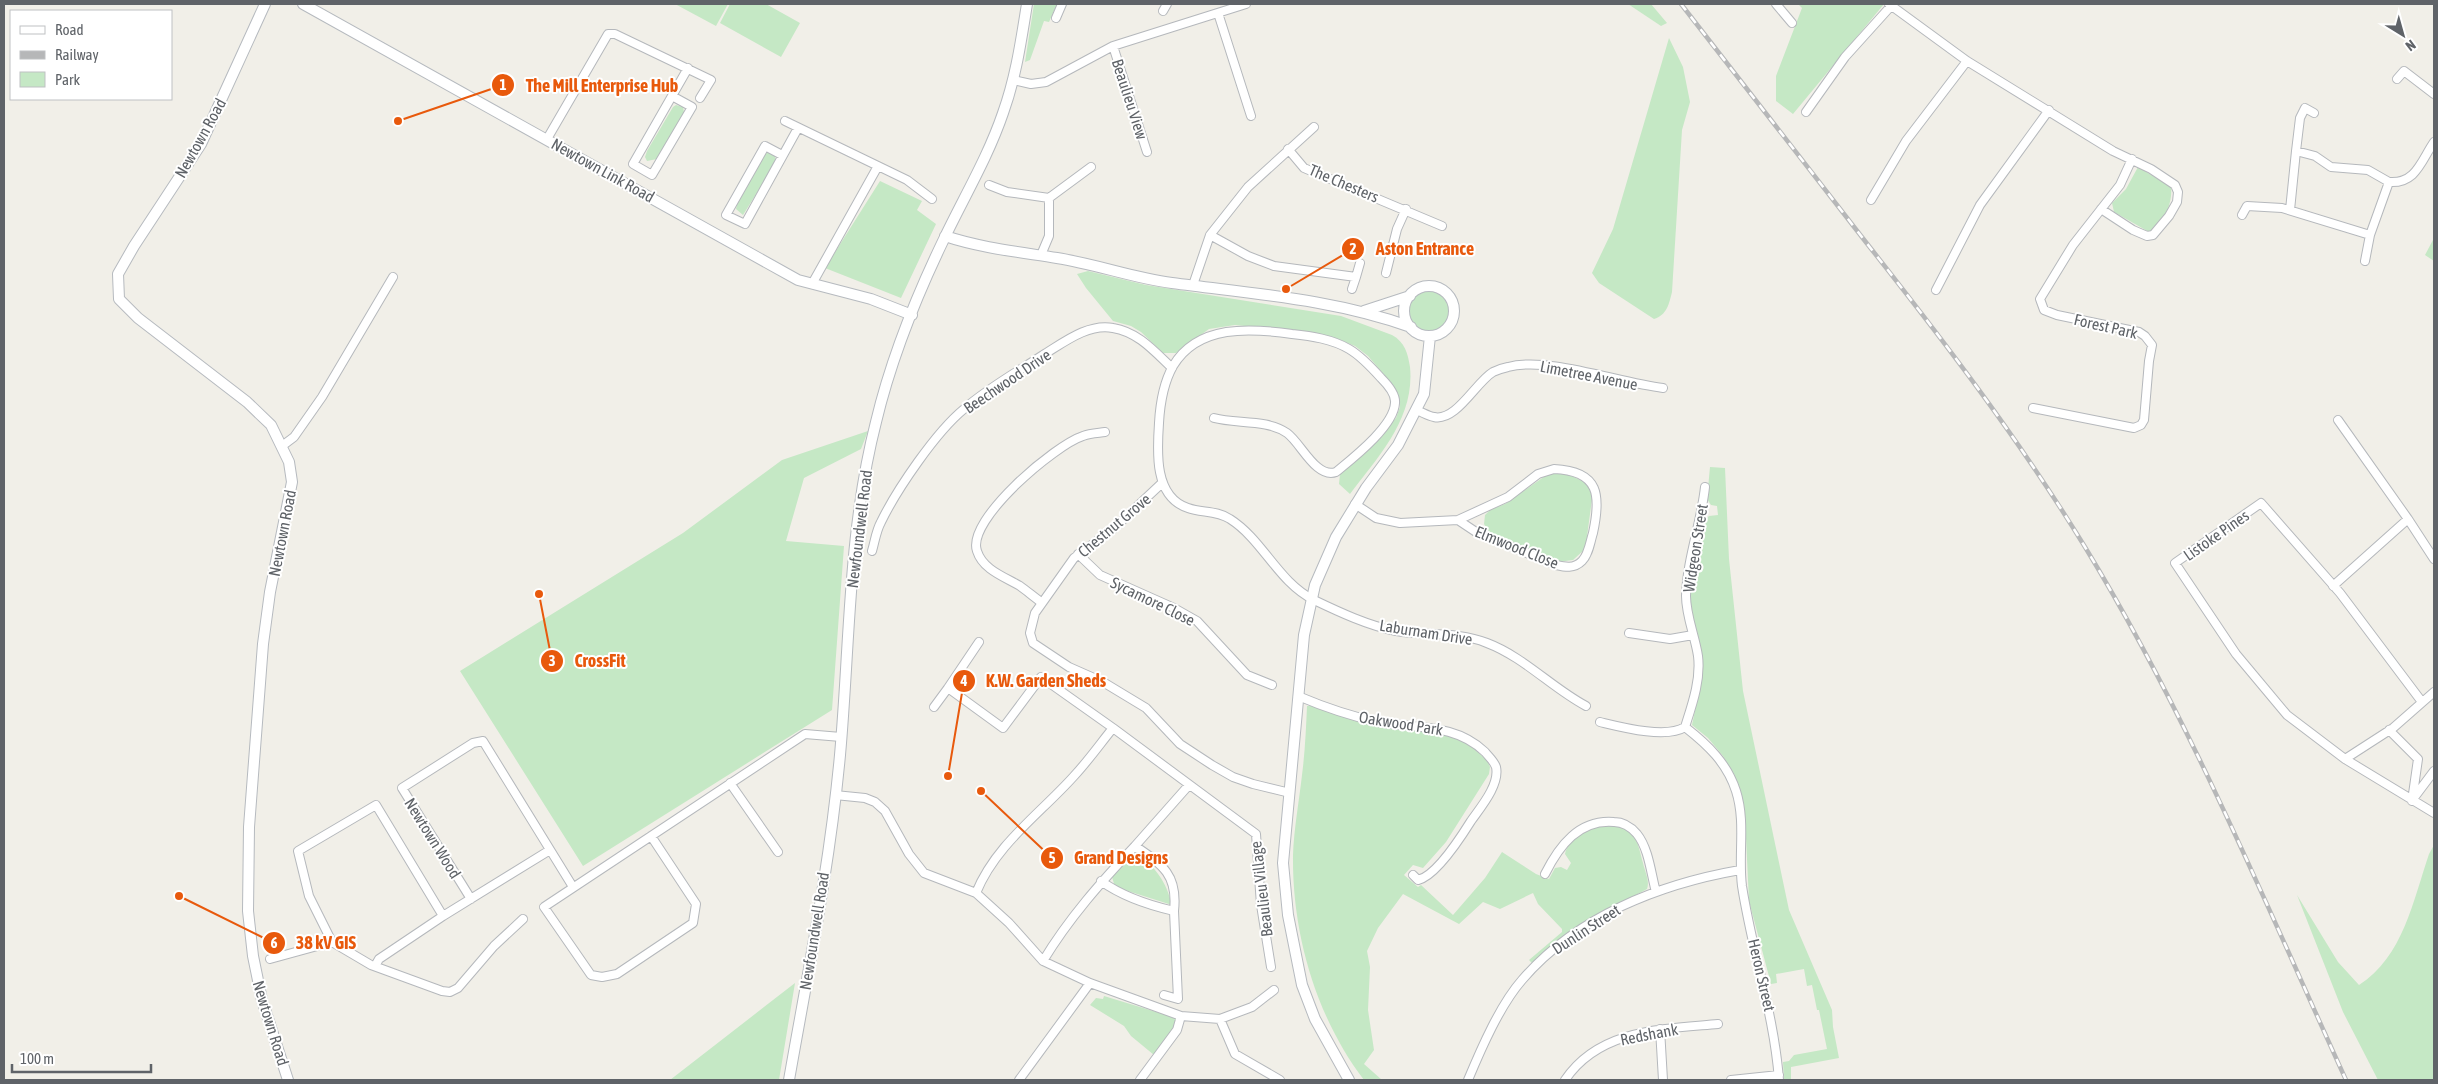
<svg xmlns="http://www.w3.org/2000/svg" width="2438" height="1084" font-family="'Asap Condensed',sans-serif">
	<rect width="100%" height="100%" fill="#f1efe8"/>
	<!-- green -->
	<path fill="#c5e8c5" d="M675,4H728L716,26Z
		M730,4H766L800,23L781,57L720,23Z
		M1034,4H1057L1049,22L1044,21L1030,60L1025,62Z
		M1628,4H1651L1667,23L1661,26Z
		M1798,4H1884L1793,114L1776,101V76L1802,8Z
		M1669,38L1683,67L1690,102L1682,130L1672,292C1669,304 1667,315 1654,319L1599,283L1592,273L1613,229Z
		M676,105L683,107L684,112L657,159L647,161L645,157L647,151L673,107Z
		M769,152L774,154L776,160L773,167L743,215L736,209L737,204L765,154Z
		M2138,167L2171,187C2173,201 2164,227 2149,232L2114,212L2112,203L2126,189Z
		M880,181L922,201L917,210L936,224L901,298L825,268Z
		M2434,238V261L2425,255Z
		M1088,271L1146,285L1341,316L1392,335C1405,342 1408,354 1410,367C1415,418 1379,456 1350,494L1339,484L1340,474L1396,418L1400,407L1399,398L1393,385L1368,356L1355,346L1338,339L1298,332L1235,325L1209,329L1176,353H1163L1141,332L1131,326L1113,321L1086,288L1077,274Z
		M1409 311a20 20 0 1 1 40 0a20 20 0 1 1-40 0Z
		M868,431L861,449L804,478L786,541L844,546L832,710L583,866L460,671L683,533L782,460Z
		M1710,467L1725,468L1729,559L1743,691L1789,910L1832,1010L1833,1027L1839,1058L1791,1067V1080H1784L1783,1062L1789,1061L1794,1055L1827,1049L1819,1010H1817L1812,985L1807,986L1804,969L1776,974L1777,983L1771,984L1749,901L1745,817L1741,794L1734,774L1723,756L1708,738L1692,725L1701,681L1702,665L1691,605V583L1705,520L1709,516L1718,515L1717,506L1711,505L1707,499Z
		M1565,473L1589,484L1592,499L1586,544L1584,550L1573,560L1558,562L1490,533L1484,524L1485,515L1490,510L1505,504L1548,474Z
		M1314,705L1340,715L1437,730L1460,737L1487,760L1490,767L1489,774L1446,842L1423,868L1413,865L1404,875L1418,887L1421,885L1453,915L1485,878L1502,852L1536,874L1549,879L1555,868L1561,867L1567,870L1571,863L1565,854C1569,831 1616,815 1632,834C1639,842 1640,854 1643,863C1645,872 1650,881 1647,889L1567,933L1532,963L1529,960L1562,932V929L1538,904L1533,893L1500,909L1483,902L1459,924L1403,894L1378,928L1367,951L1370,967L1368,1010L1374,1050L1364,1064L1382,1080H1364C1316,1017 1292,934 1293,855C1294,828 1299,802 1302,775C1305,752 1306,729 1307,706Z
		M2434,845V1080H2378L2343,1012L2297,895L2338,962L2359,985C2403,957 2413,901 2429,854Z
		M1137,853C1156,868 1166,881 1172,905L1115,887L1112,877Z
		M795,983L779,1080H670Z
		M1104,996L1176,1018V1027L1154,1055L1131,1036L1124,1026L1090,1005L1096,998L1103,999Z"/>
	<g fill="none" stroke-linecap="round" stroke-linejoin="round">
		<!-- street casing -->
		<g stroke="#b5b8bc" stroke-width="10">
			<path id="street" d="M1776,4L1792,23
				M1889,4L1967,61L2113,151L2151,169L2175,185L2178,192L2177,202L2169,216L2153,235L2147,236L2133,230L2101,209
				M1163,11L1167,4
				M1218,13L1251,116
				M1056,18L1062,4
				M1113,46L1147,152
				M2397,79L2404,71L2434,94
				M1013,80L1031,84L1046,82L1113,46L1246,4
				M672,96L692,107L652,175L633,164L688,68
				M1806,112L1845,57L1891,6
				M785,121L907,180L932,199
				M547,139L608,34H615L711,80L700,98
				M1288,149L1304,168L1442,226
				M2296,151L2300,118L2305,108L2314,113
				M782,155L765,146L726,215L745,224L798,128
				M2389,182C2416,184 2421,161 2434,142
				M989,185L1007,192L1049,198V236L1041,255
				M1049,198L1091,167
				M1871,200L1906,141L1967,61
				M2290,210L2296,151L2315,156L2331,167L2368,170L2389,182L2370,235L2365,261
				M2242,215L2247,206L2282,208L2370,235
				M1210,235L1248,187L1314,127
				M1386,273L1397,229L1406,209
				M812,284L878,166
				M1193,285L1210,235L1248,256L1274,266L1356,277L1360,263
				M1352,289L1356,277
				M1936,290L1980,205L2049,110
				M2033,408L2134,428L2141,425L2144,420L2149,361L2152,345L2145,336L2139,332L2057,315L2044,310L2040,299L2073,245L2120,185L2132,159
				M1416,410C1422,412 1428,416 1434,417C1456,422 1476,382 1493,372C1497,370 1503,368 1508,367C1548,356 1619,383 1663,388
				M1214,418C1236,424 1267,419 1287,433C1301,443 1316,479 1336,472C1353,458 1394,426 1395,403C1396,394 1387,384 1381,378C1372,368 1361,356 1349,349C1332,339 1311,336 1292,334C1251,328 1198,324 1173,366C1164,382 1160,405 1159,423C1157,452 1154,497 1188,508C1201,513 1217,510 1230,519C1263,540 1278,582 1314,600C1339,612 1369,626 1396,631C1427,636 1457,631 1487,643C1524,657 1552,688 1586,706
				M2338,420L2408,519
				M282,446L294,437L322,397L393,277
				M1554,469C1600,471 1601,496 1593,533C1590,542 1589,554 1582,561C1574,569 1565,567 1556,565L1476,532L1458,520L1508,497L1538,474Z
				M1161,484L1113,529L1074,558L1035,613L1030,633L1033,643L1069,667L1103,682L1146,708L1180,744L1212,765L1233,777L1253,784L1290,793
				M1355,504L1376,518L1400,523L1458,520
				M872,551C875,541 876,531 881,522C897,489 936,432 964,409C988,388 1017,372 1043,355C1063,343 1088,323 1113,328C1138,332 1154,351 1172,368
				M1078,554L1100,575L1174,608L1197,621L1247,675L1272,685
				M2333,586L2408,519L2434,559
				M1041,602C1034,597 1027,591 1020,586C1005,577 983,570 977,551C966,520 1055,445 1083,436C1090,433 1098,433 1105,432
				M1629,633L1670,639L1693,635
				M1298,696C1324,707 1350,716 1378,722C1416,729 1455,723 1485,752C1489,757 1494,761 1496,767C1500,785 1480,808 1471,821C1461,837 1436,876 1418,880L1413,875
				M2422,702L2340,593L2261,503L2175,563L2236,654L2287,715L2345,759L2434,813
				M934,707L948,688
				M1600,722C1621,727 1666,739 1685,727
				M1685,727C1708,745 1727,763 1736,791C1746,822 1738,855 1742,886C1752,951 1774,1014 1779,1080
				M1685,727C1692,705 1701,680 1698,656C1695,636 1686,616 1686,596C1687,559 1701,524 1705,487
				M1113,728L1256,834L1261,905L1271,967
				M2389,730L2418,759L2412,801
				M2345,759L2393,728L2434,692
				M730,783L778,852
				M835,795L865,798L875,802L885,811L909,854L924,873L976,893L1009,923L1043,961L1090,983L1181,1016L1220,1019L1252,1007L1274,990
				M2413,799L2434,771
				M651,836L696,904L693,923L617,974L602,977L591,975L544,907L805,734L841,737
				M1135,846L1189,785
				M1545,874C1559,846 1579,819 1614,822C1623,822 1631,827 1637,834C1649,849 1651,874 1656,892
				M976,893C996,844 1040,814 1074,776C1088,761 1100,744 1113,728L1041,677L1003,728L948,688L979,642
				M471,899L402,788L473,743L483,741L573,887
				M332,942L371,965L442,991L450,992L458,988L494,946L523,919
				M270,959L332,942L309,896L298,851L376,805L443,916
				M1043,961C1069,918 1101,882 1135,846C1163,865 1178,875 1174,911C1148,905 1123,897 1101,881
				M375,966L379,959L443,916L550,850
				M1164,995L1178,999L1174,911
				M1220,1019L1235,1054L1280,1080
				M1660,1029L1663,1080
				M1019,1080L1090,983
				M1140,1080L1177,1030L1181,1016
				M1468,1080C1481,1049 1500,1005 1522,980C1577,916 1660,884 1740,870
				M1565,1080C1599,1029 1663,1029 1718,1024
				M1731,1080L1779,1075"/>
		</g>
		<!-- secondary casing -->
		<g stroke="#b6babf" stroke-width="12">
			<path id="secondary" d="M265,4L201,144L134,246L118,274L119,299L138,318L247,402L271,425L289,462L292,482L270,592L263,644L249,827L248,911L253,956L262,1000L288,1080
				M303,4L798,280L871,299L912,315
				M945,236C981,248 1020,252 1057,258C1096,264 1133,278 1172,283C1254,294 1333,299 1411,327
				M1404 311a25 25 0 1 1 50 0a25 25 0 1 1-50 0Z
				M1364,311L1410,296
				M789,1080C808,972 830,864 840,755C850,643 848,531 876,422C891,359 916,297 944,239C964,197 988,157 1003,113C1016,77 1021,41 1027,4
				M1349,1080L1315,1019L1302,985L1288,915L1283,863L1304,635L1315,585L1336,537L1366,488L1398,445L1424,394L1430,336"/>
		</g>
		<!-- street -->
		<use href="#street" stroke="#fff" stroke-width="8"/>
		<!-- secondary -->
		<use href="#secondary" stroke="#fff" stroke-width="10"/>
		<!-- rail casing -->
		<g stroke="#b6b7b8" stroke-width="4.5">
			<path id="rail" d="M1681,4C1742,83 1804,162 1865,241C1943,340 2019,439 2085,547C2188,716 2264,900 2346,1080"/>
		</g>
		<!-- rail -->
		<use href="#rail" stroke="#fff" stroke-width="2.5" stroke-dasharray="8" stroke-linecap="butt"/>
	</g>
	<g text-anchor="middle" stroke-width="4" stroke-linejoin="round" paint-order="stroke">
		<!-- street labels -->
		<g font-size="16" fill="#5f6368" stroke="#fff">
			<text transform="translate(1130 99) rotate(72)" y="6">Beaulieu View</text>
			<text transform="translate(200 138) rotate(-61)" y="6">Newtown Road</text>
			<text transform="translate(603 170) rotate(29)" y="6">Newtown Link Road</text>
			<text transform="translate(1344 183) rotate(23)" y="6">The Chesters</text>
			<text transform="translate(2106 326) rotate(13)" y="6">Forest Park</text>
			<text transform="translate(1589 375) rotate(11)" y="6">Limetree Avenue</text>
			<text transform="translate(1007 381) rotate(-34)" y="6">Beechwood Drive</text>
			<text transform="translate(1114 525) rotate(-40)" y="6">Chestnut Grove</text>
			<text transform="translate(859 529) rotate(-83)" y="6">Newfoundwell Road</text>
			<text transform="translate(282 533) rotate(-79)" y="6">Newtown Road</text>
			<text transform="translate(2216 535) rotate(-35)" y="6">Listoke Pines</text>
			<text transform="translate(1517 547) rotate(22)" y="6">Elmwood Close</text>
			<text transform="translate(1695 548) rotate(-81)" y="6">Widgeon Street</text>
			<text transform="translate(1153 601) rotate(26)" y="6">Sycamore Close</text>
			<text transform="translate(1426 632) rotate(9)" y="6">Laburnam Drive</text>
			<text transform="translate(1401 723) rotate(9)" y="6">Oakwood Park</text>
			<text transform="translate(433 838) rotate(58)" y="6">Newtown Wood</text>
			<text transform="translate(1261 889) rotate(-97)" y="6">Beaulieu Village</text>
			<text transform="translate(1586 929) rotate(-33)" y="6">Dunlin Street</text>
			<text transform="translate(814 931) rotate(-81)" y="6">Newfoundwell Road</text>
			<text transform="translate(1762 975) rotate(77)" y="6">Heron Street</text>
			<text transform="translate(271 1023) rotate(73)" y="6">Newtown Road</text>
			<text transform="translate(1649 1034) rotate(-11)" y="6">Redshank</text>
		</g>
	</g>
	<!-- callouts -->
	<path fill="none" stroke="#e8590c" stroke-width="2" d="M398 121L503 85M1286 289L1353 249M539 594L552 661M948 776L964 681M981 791L1052 858M179 896L274 943"/>
	<g fill="#e8590c" stroke="#fff" stroke-width="2">
		<circle cx="398" cy="121" r="5"/>
		<circle cx="1286" cy="289" r="5"/>
		<circle cx="539" cy="594" r="5"/>
		<circle cx="948" cy="776" r="5"/>
		<circle cx="981" cy="791" r="5"/>
		<circle cx="179" cy="896" r="5"/>
		<circle cx="503" cy="85" r="12"/>
		<circle cx="1353" cy="249" r="12"/>
		<circle cx="552" cy="661" r="12"/>
		<circle cx="964" cy="681" r="12"/>
		<circle cx="1052" cy="858" r="12"/>
		<circle cx="274" cy="943" r="12"/>
	</g>
	<g font-size="15" text-anchor="middle" font-weight="bold" fill="#fff">
		<text x="503" y="90">1</text>
		<text x="1353" y="254">2</text>
		<text x="552" y="666">3</text>
		<text x="964" y="686">4</text>
		<text x="1052" y="863">5</text>
		<text x="274" y="948">6</text>
	</g>
	<g font-size="18" text-anchor="middle" font-weight="bold" fill="#e8590c" stroke="#fff" stroke-width="4" stroke-linejoin="round" paint-order="stroke">
		<text x="602" y="92">The Mill Enterprise Hub</text>
		<text x="1425" y="255">Aston Entrance</text>
		<text x="600" y="667">CrossFit</text>
		<text x="1046" y="687">K.W. Garden Sheds</text>
		<text x="1121" y="864">Grand Designs</text>
		<text x="326" y="949">38 kV GIS</text>
	</g>
	<!-- border -->
	<rect width="2438" height="1084" fill="none" stroke="#5f6368" stroke-width="10"/>
	<!-- legend -->
	<rect x="10" y="10" width="162" height="90" fill="#ffffff" stroke="#bfc1c3"/>
	<rect x="20" y="26" width="25" height="8" fill="#ffffff" stroke="#bfc1c3"/>
	<text x="55" y="35" font-size="15" fill="#5f6368">Road</text>
	<rect x="20" y="51" width="25" height="8" fill="#b6b7b8" stroke="#bfc1c3"/>
	<text x="55" y="60" font-size="15" fill="#5f6368">Railway</text>
	<rect x="20" y="72" width="25" height="15" fill="#c5e8c5" stroke="#bfc1c3"/>
	<text x="55" y="85" font-size="15" fill="#5f6368">Park</text>
	<!-- north arrow -->
	<g transform="translate(2403 35) rotate(143)" stroke="#ffffff" stroke-width="4" paint-order="stroke">
	<path d="M0-4L9 19L0 12L-9 19Z" fill="#5f6368"/>
	<text y="-8" font-size="14" font-weight="bold" text-anchor="middle" fill="#5f6368">N</text>
	</g>
	<!-- scale -->
	<path d="M12 1064v8h139v-8" fill="none" stroke="#5f6368" stroke-width="2.5"/>
	<text x="20" y="1064" font-size="15" fill="#5f6368" stroke="#ffffff" stroke-width="4" paint-order="stroke">100 m</text>
</svg>
